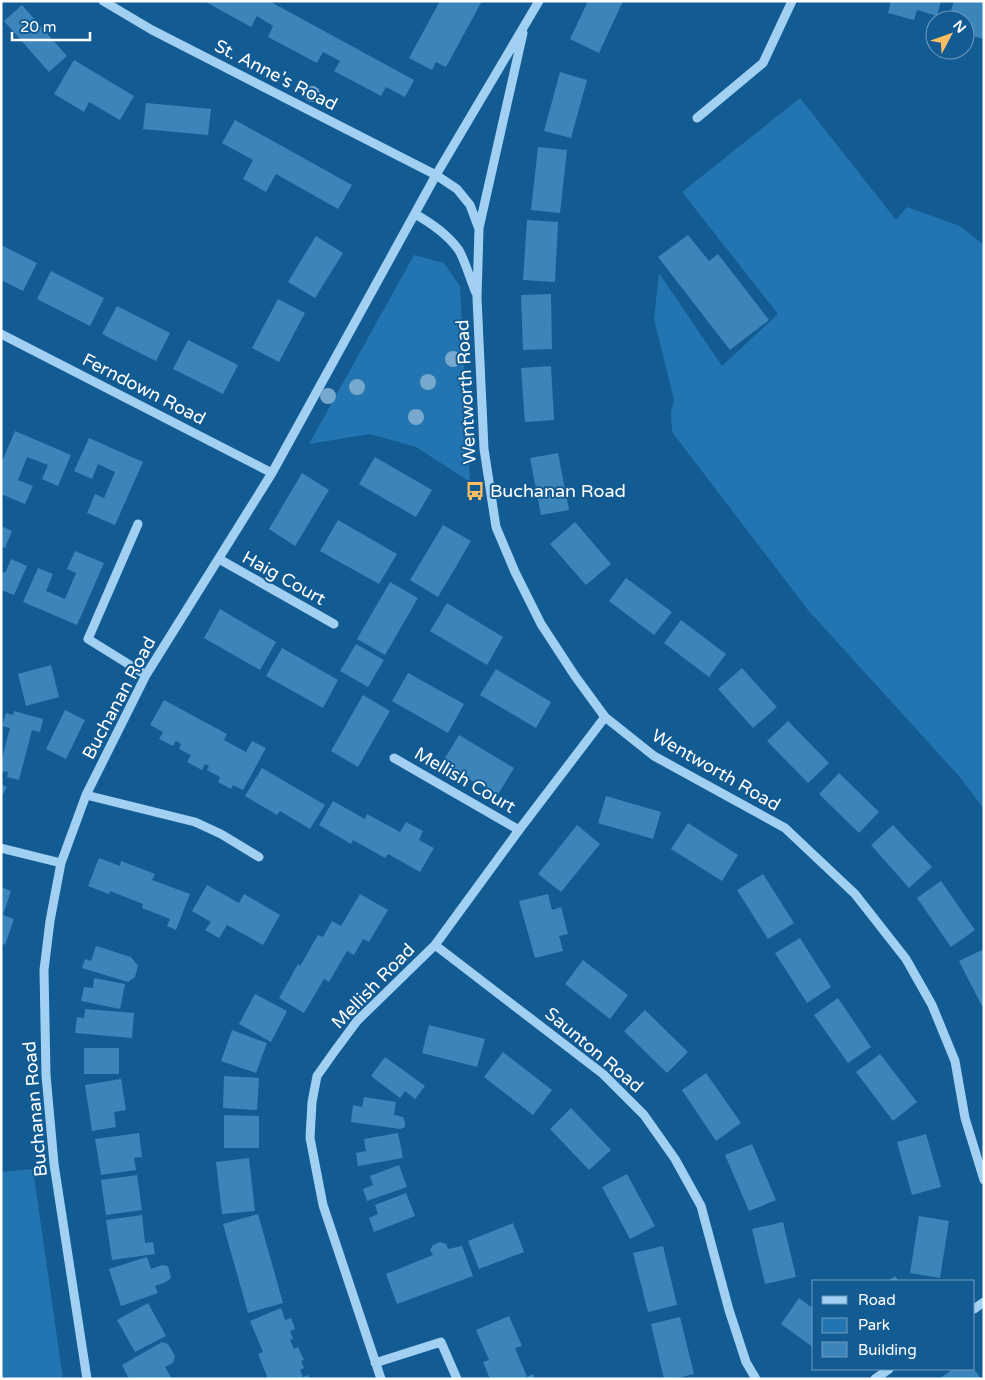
<svg xmlns="http://www.w3.org/2000/svg" width="985" height="1380" font-family="'Varela Round',sans-serif">
	<rect width="100%" height="100%" fill="#135b93"/>
	<!-- green -->
	<path fill="#2275b0" d="M800,98L896,220L907,207L960,226L984,245V809L959,776L808,610L672,432L671,412L674,400L654,319L659,273L722,366L778,314L682,192Z
		M414,255L444,263L460,286L470,482L416,447L370,434L309,444Z
		M33,1169L63,1379H1V1172Z"/>
	<!-- building -->
	<path fill="#3c85bb" d="M204,1H269L414,80L405,97L386,87L381,96L334,71L340,61L323,52L317,63L268,37L273,26L257,16L251,27Z
		M440,1H482L446,67L436,62L432,70L409,58Z
		M588,1H623L599,53L570,39Z
		M891,1H941L937,16L917,10L914,20L888,13Z
		M954,1H984V39L965,34V20H957V19L949,17Z
		M22,5L67,56L49,72L4,21Z
		M74,60L134,96L120,120L89,102L84,112L54,94Z
		M560,72L587,80L571,138L544,131Z
		M146,103L211,109L208,135L143,129Z
		M235,120L352,185L338,209L276,174L266,192L243,179L253,160L222,143Z
		M538,147L567,150L560,213L531,210Z
		M527,220L558,222L555,282L523,280Z
		M688,235L709,261L718,254L769,320L730,350L658,257Z
		M316,236L343,253L315,298L288,282Z
		M1,245L37,263L23,291L1,280Z
		M51,271L104,298L90,326L37,299Z
		M551,294L552,349L523,350L521,295Z
		M278,299L305,313L279,362L252,348Z
		M117,306L170,333L156,361L102,334Z
		M188,340L238,365L223,394L173,369Z
		M551,366L554,420L525,422L521,368Z
		M15,431L71,455L58,486L42,479L48,465L27,457L18,480L33,486L25,504L1,494V464Z
		M89,438L143,462L115,525L87,513L95,494L104,498L115,472L98,464L92,479L74,471Z
		M558,453L569,510L541,515L530,458Z
		M375,457L432,490L416,517L359,484Z
		M302,473L329,490L295,546L269,529Z
		M338,520L397,554L379,584L320,551Z
		M575,522L611,564L586,585L550,544Z
		M443,525L471,541L438,597L410,580Z
		M1,526L12,531L5,548L1,546Z
		M75,551L104,563L77,625L23,602L38,568L53,574L46,591L65,599L76,573L67,569Z
		M11,559L27,566L14,595L1,590V571L5,573Z
		M626,578L672,612L654,635L609,601Z
		M390,582L418,598L385,655L357,639Z
		M447,603L503,637L487,665L430,631Z
		M220,609L276,642L260,670L204,638Z
		M681,620L726,654L709,677L664,643Z
		M356,644L384,660L368,687L340,671Z
		M282,648L338,680L323,708L266,676Z
		M51,665L59,697L26,706L18,674Z
		M742,668L777,707L753,728L718,689Z
		M496,669L551,702L536,728L480,695Z
		M408,673L464,704L448,733L392,701Z
		M363,695L390,711L358,767L331,751Z
		M164,700L227,734L224,740L246,752L252,741L266,748L243,790L233,785L231,789L218,782L220,777L207,770L209,766L205,764L202,770L187,762L191,755L179,749L181,744L176,741L173,746L159,739L163,732L150,725Z
		M65,710L85,720L66,759L46,749Z
		M14,711L43,719L40,732L32,730L19,780L7,777L8,772L1,771V762L10,728L2,726L6,713L13,715Z
		M788,721L829,763L808,783L767,741Z
		M459,735L514,768L497,796L442,763Z
		M262,768L325,805L310,829L280,811L277,815L245,796Z
		M839,773L879,812L859,833L819,794Z
		M1,784L7,787L1,797Z
		M606,796L661,812L653,839L598,823Z
		M333,801L365,819L367,814L400,832L406,822L423,831L419,840L434,848L420,872L388,854L385,858L353,840L351,844L319,825Z
		M688,823L738,855L722,881L671,849Z
		M577,825L600,844L561,892L538,874Z
		M893,825L932,867L909,888L871,845Z
		M99,858L120,866L121,861L155,874L152,880L190,894L176,930L167,926L170,919L142,908L143,904L110,891L109,894L88,886Z
		M763,874L794,923L768,939L737,890Z
		M941,881L975,930L951,947L917,898Z
		M207,885L239,903L244,894L280,915L263,945L227,925L219,938L205,930L211,922L192,911Z
		M1,887L11,891L3,915L14,919L5,945L1,943Z
		M360,894L388,910L369,942L363,939L354,955L347,951L329,982L324,979L304,1013L279,998L298,964L300,966L318,935L323,937L332,921L341,926Z
		M548,894L552,910L561,907L568,934L559,936L563,951L535,958L519,901Z
		M800,938L831,987L807,1003L775,953Z
		M96,946L131,957L138,966L135,977L128,982L82,968L85,959L91,961Z
		M984,949V1010L959,961Z
		M583,960L628,995L610,1019L565,984Z
		M94,978L125,984L120,1009L81,1001L84,987L93,988Z
		M255,994L287,1011L271,1042L239,1024Z
		M838,998L871,1047L848,1063L814,1015Z
		M85,1009L134,1013L132,1038L75,1033L77,1017L84,1018Z
		M645,1010L688,1052L667,1073L624,1031Z
		M429,1025L485,1039L477,1067L422,1053Z
		M232,1030L267,1043L256,1073L221,1061Z
		M84,1048H119V1074H84Z
		M503,1052L552,1090L533,1115L484,1077Z
		M880,1054L917,1102L893,1121L856,1072Z
		M385,1057L425,1086L415,1099L405,1091L400,1098L371,1076Z
		M706,1073L741,1123L716,1141L682,1090Z
		M224,1076L259,1078L257,1110L223,1108Z
		M121,1079L126,1110L114,1112L116,1127L92,1131L85,1085Z
		M364,1097L396,1102L394,1115L403,1117L405,1122V1127L400,1129L351,1122L353,1105L362,1107Z
		M571,1108L611,1150L589,1170L550,1129Z
		M224,1115L259,1116V1148H224Z
		M139,1133L142,1157L134,1158L136,1170L101,1175L95,1139Z
		M398,1133L403,1158L358,1166L356,1153L366,1151L364,1139Z
		M926,1134L941,1187L912,1195L897,1142Z
		M752,1144L776,1200L749,1211L725,1155Z
		M249,1158L255,1211L222,1214L216,1162Z
		M399,1165L407,1187L367,1201L363,1189L373,1185L370,1176Z
		M627,1174L655,1226L630,1239L602,1187Z
		M137,1175L142,1210L106,1215L101,1180Z
		M406,1193L415,1216L374,1232L369,1218L378,1214L375,1205Z
		M258,1214L283,1303L248,1313L223,1224Z
		M142,1215L145,1243L153,1242L155,1254L112,1260L106,1220Z
		M919,1216L949,1221L940,1278L910,1273Z
		M783,1222L796,1277L765,1284L752,1229Z
		M513,1223L524,1252L479,1269L468,1241Z
		M440,1242L446,1244L448,1249L462,1246L473,1276L397,1304L386,1274L433,1255L430,1250L433,1245Z
		M663,1246L677,1305L648,1312L633,1253Z
		M147,1257L151,1269L162,1265L168,1266L171,1278L166,1282L155,1286L158,1293L121,1306L109,1269Z
		M895,1276L899,1281H888Z
		M799,1298L814,1309V1348L781,1324Z
		M148,1303L166,1336L135,1352L117,1320Z
		M281,1308L285,1320L291,1318L295,1329L290,1331L293,1339L290,1340L294,1349L298,1347L304,1360L301,1361L304,1368L300,1370L303,1377L308,1375L310,1379H268L258,1354L263,1352L250,1321Z
		M509,1316L522,1346L515,1348L527,1377L533,1374L535,1379H490L483,1362L489,1360L476,1330Z
		M680,1317L694,1374L673,1379H664L651,1324Z
		M162,1342L168,1344L175,1356L173,1363L165,1367L172,1379H129L122,1365Z
		M953,1369H974L981,1379H939Z"/>
	<g fill="none" stroke-linecap="round" stroke-linejoin="round">
		<!-- minor -->
		<path stroke="#a1d0f2" stroke-width="9" d="M103,1L152,30L436,175L457,189L470,205L479,229L477,298L484,449L496,527L515,572L541,624L575,676L605,717L654,756L785,828L855,894L906,959L932,1005L955,1061L965,1118L984,1180
			M697,118L763,63L792,1
			M415,214C431,223 447,234 458,249C464,257 471,282 476,293
			M479,228L523,33
			M1,334L272,473
			M138,524L88,639L146,675
			M219,559L334,624
			M394,758L519,830
			M86,795L195,822L221,834L259,857
			M1,848L61,863
			M435,945L603,1074L644,1115L675,1159L701,1206L729,1310L746,1362L756,1379
			M974,1309L984,1302
			M375,1363L441,1342L457,1379
			M87,1379L54,1164L46,1075L44,970L50,921L61,863L86,795L146,675L272,473L436,175L539,1
			M381,1379L323,1205L310,1138L312,1102L317,1076L334,1052L357,1021L435,945L519,830L605,717
			M875,1379L889,1369"/>
	</g>
	<!-- trees -->
	<g fill="#77a8cd">
		<circle cx="312" cy="94" r="8"/>
		<circle cx="453" cy="359" r="8"/>
		<circle cx="428" cy="382" r="8"/>
		<circle cx="357" cy="387" r="8"/>
		<circle cx="328" cy="396" r="8"/>
		<circle cx="416" cy="417" r="8"/>
	</g>
	<!-- icons -->
	<defs>
		<g id="bus-bare" transform="scale(1.5)"><path d="M-5-6H5V4H4V6H2V4H-2V6H-4V4H-5ZM-3.5-4V0h7V-4ZM-3.5 1.2v1.5H-2V1.2ZM2 1.2v1.5H3.5V1.2Z" fill="#ffbe62" stroke="#135b93" stroke-width="2.5" paint-order="stroke"/></g>
	</defs>
	<g fill-rule="evenodd">
		<use href="#bus-bare" x="475" y="491"/>
	</g>
	<g text-anchor="middle" stroke-width="4" stroke-linejoin="round" paint-order="stroke">
		<!-- street labels -->
		<g font-size="18" fill="#fff" stroke="#135b93">
			<text transform="translate(276 75) rotate(27)" y="6">St. Anne's Road</text>
			<text transform="translate(144 389) rotate(27)" y="6">Ferndown Road</text>
			<text transform="translate(466 392) rotate(-93)" y="6">Wentworth Road</text>
			<text transform="translate(284 578) rotate(29)" y="6">Haig Court</text>
			<text transform="translate(119 698) rotate(-62)" y="6">Buchanan Road</text>
			<text transform="translate(716 770) rotate(30)" y="6">Wentworth Road</text>
			<text transform="translate(465 780) rotate(30)" y="6">Mellish Court</text>
			<text transform="translate(373 986) rotate(-46)" y="6">Mellish Road</text>
			<text transform="translate(594 1050) rotate(40)" y="6">Saunton Road</text>
			<text transform="translate(35 1109) rotate(-95)" y="6">Buchanan Road</text>
		</g>
		<!-- poi labels -->
		<g font-size="18" fill="#fff" stroke="#135b93" text-anchor="start">
			<text x="490" y="497">Buchanan Road</text>
		</g>
	</g>
	<!-- border -->
	<rect width="985" height="1380" fill="none" stroke="#ffffff" stroke-width="5"/>
	<!-- legend -->
	<rect x="812" y="1280" width="162" height="90" fill="#135b93" stroke="#719dbe"/>
	<rect x="822" y="1296" width="25" height="8" fill="#a1d0f2" stroke="#719dbe"/>
	<text x="858" y="1305" font-size="15" fill="#ffffff">Road</text>
	<rect x="822" y="1318" width="25" height="15" fill="#2275b0" stroke="#719dbe"/>
	<text x="858" y="1330" font-size="15" fill="#ffffff">Park</text>
	<rect x="822" y="1342" width="25" height="15" fill="#3c85bb" stroke="#719dbe"/>
	<text x="858" y="1355" font-size="15" fill="#ffffff">Building</text>
	<!-- north arrow -->
	<g transform="translate(950 35) rotate(49)"><circle r="24" fill="#135b93" stroke="#719dbe"/>
	<path d="M0-4L9 19L0 12L-9 19Z" fill="#ffbe62"/>
	<text y="-8" font-size="14" font-weight="bold" text-anchor="middle" fill="#ffffff">N</text>
	</g>
	<!-- scale -->
	<path d="M12 32v8h78v-8" fill="none" stroke="#ffffff" stroke-width="2.5"/>
	<text x="20" y="32" font-size="15" fill="#ffffff" stroke="#135b93" stroke-width="4" paint-order="stroke">20 m</text>
</svg>
